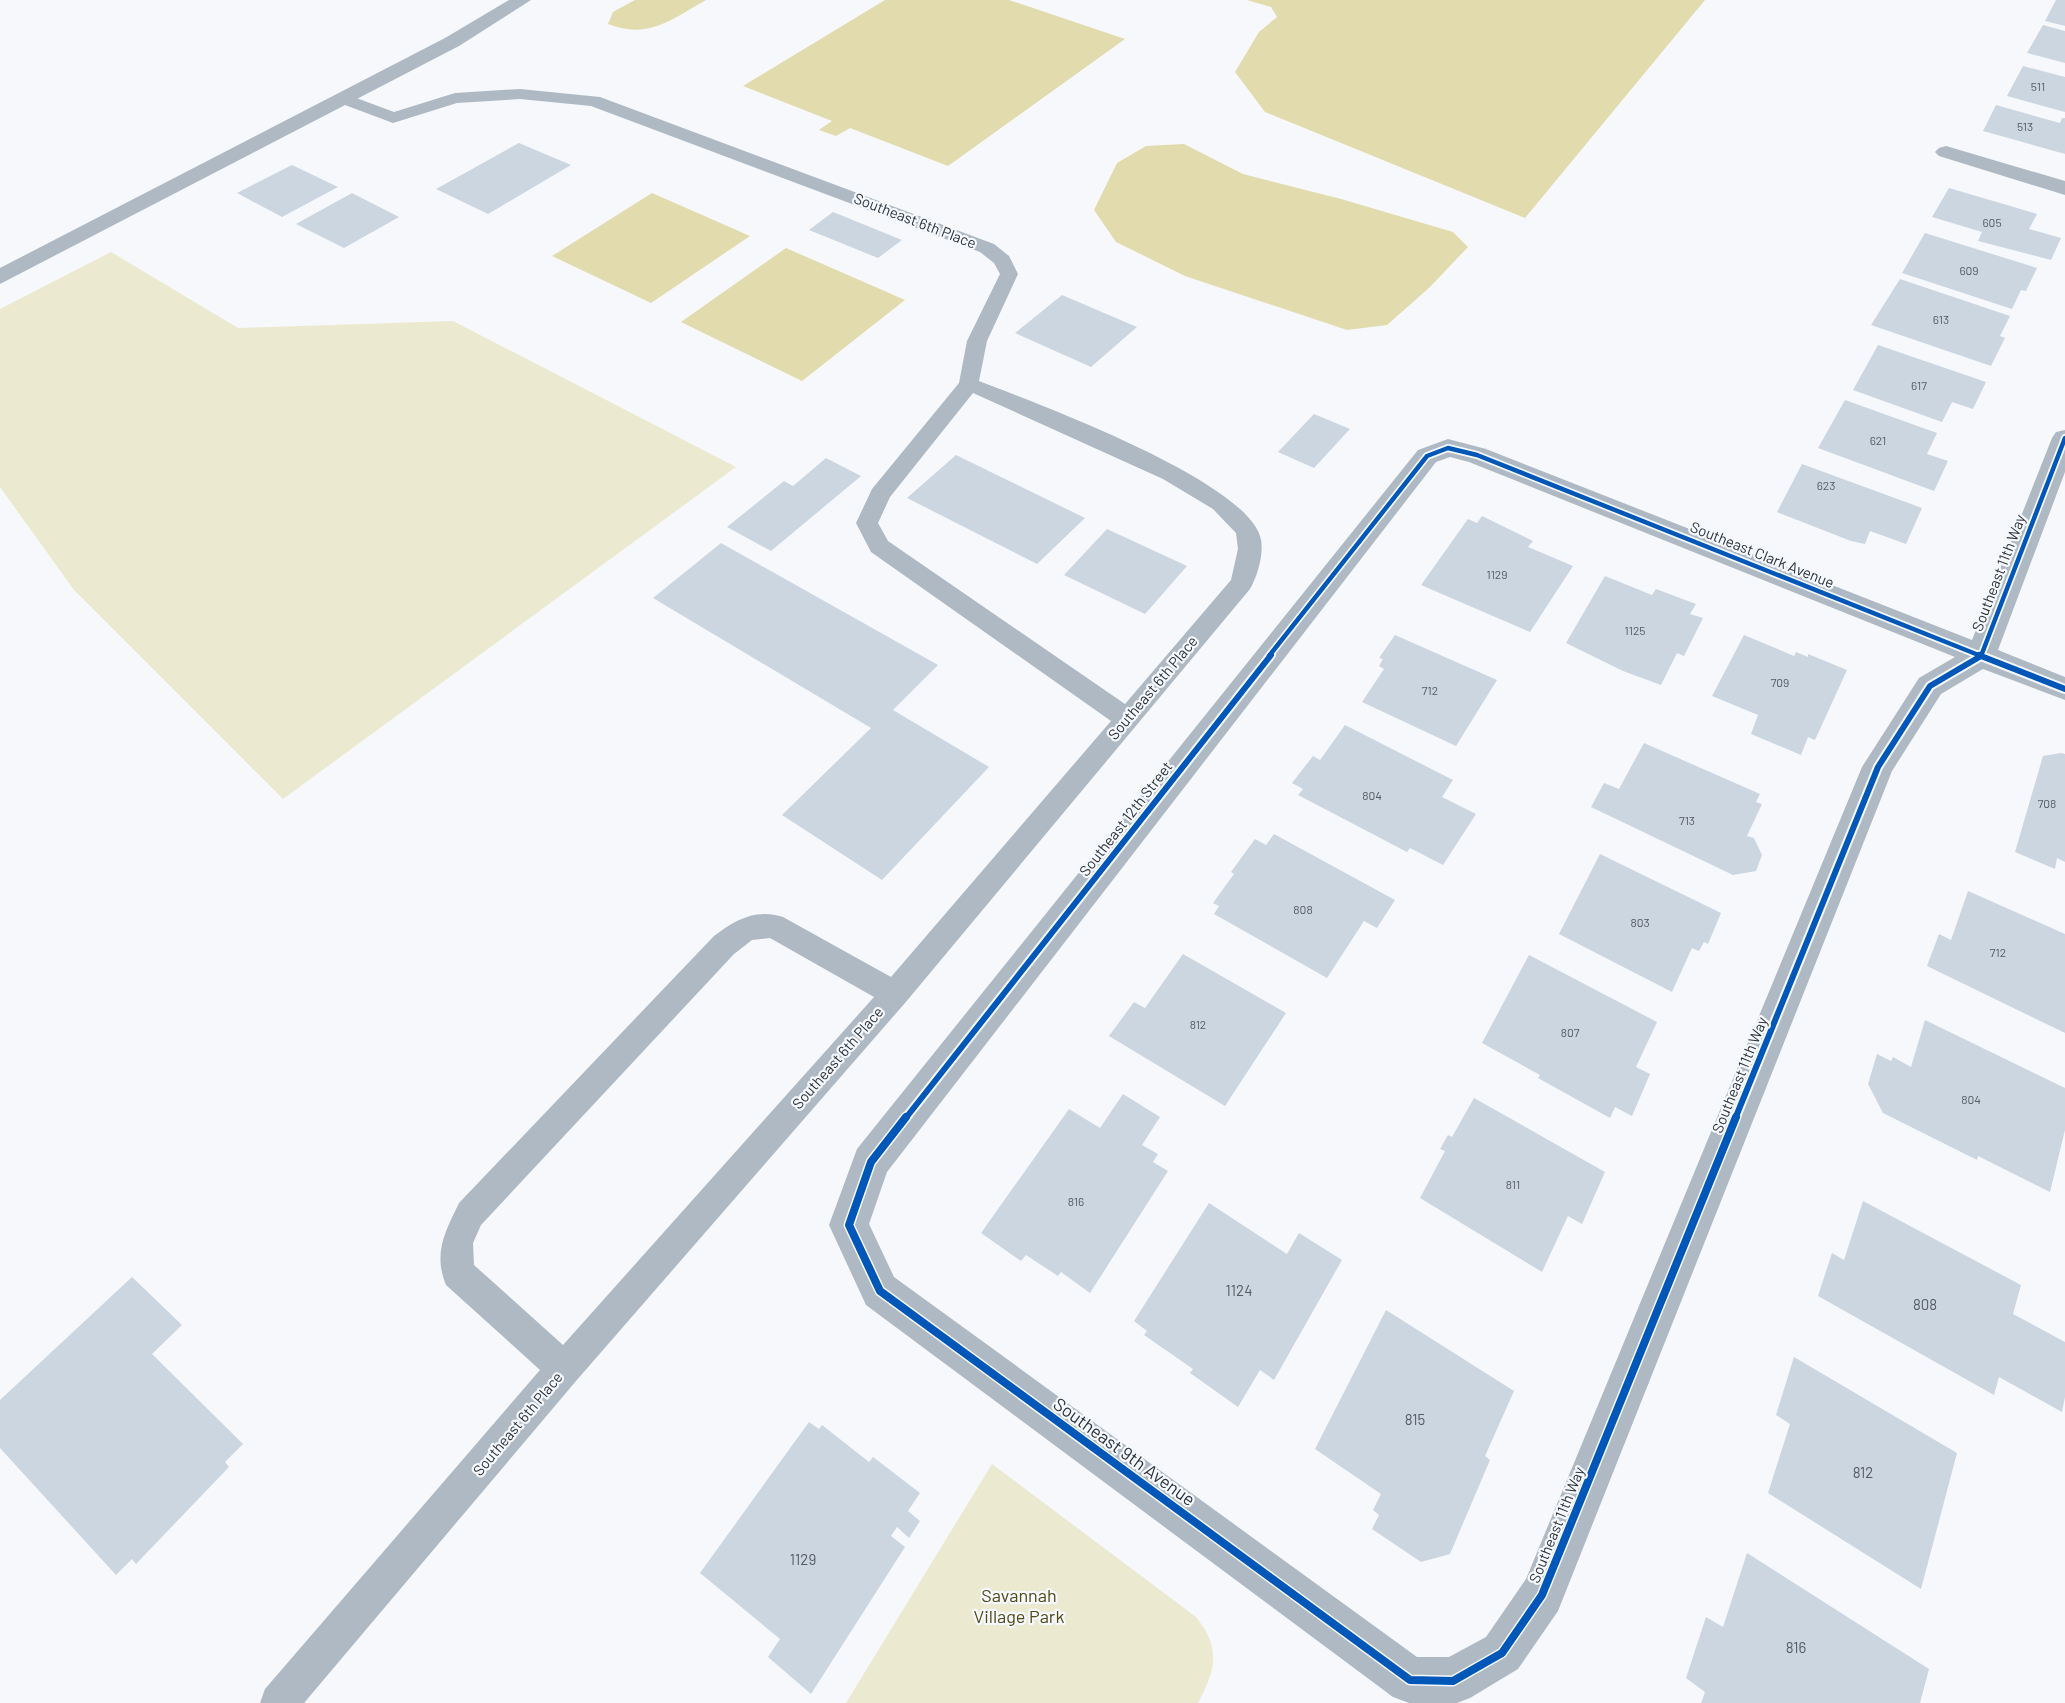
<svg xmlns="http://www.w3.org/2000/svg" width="2065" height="1703" font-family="Barlow,sans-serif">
	<rect width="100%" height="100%" fill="#f6f8fb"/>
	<!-- green -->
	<path fill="#ece9d1" d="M111,252L238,328L453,321L736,467L283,799L74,590L0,487V309Z
		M992,1464L1196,1617C1221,1648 1216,1669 1198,1703H846Z"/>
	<!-- water -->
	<path fill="#e2dbad" d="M635,0H706C672,19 648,40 608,24L613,12Z
		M885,0H1009L1125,39L948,166L850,128L836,136L819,130L832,121L743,86Z
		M1247,0H1705L1525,218L1265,112L1235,72L1259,32L1277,17L1271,7Z
		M1184,144L1243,174L1341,199L1453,232L1468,247L1430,287L1387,325L1347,330L1185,276L1116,242L1094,210L1117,163L1146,146Z
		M652,193L750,236L651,303L552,256Z
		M786,248L905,300L802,381L681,322Z"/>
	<!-- building -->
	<path fill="#ccd6e1" d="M2056,0H2065V26L2045,21Z
		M2043,25L2065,31V63L2027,53Z
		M2023,66L2065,77V112L2007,96Z
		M1996,105L2060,123L2062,118H2065V154L1983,131Z
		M519,143L571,165L488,214L436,189Z
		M292,165L338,187L282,217L237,193Z
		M1949,188L2037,214L2029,229L2061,238L2051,260L1978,241L1982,232L1932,217Z
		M352,193L399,217L344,248L296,224Z
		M833,212L902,240L878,258L809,230Z
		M1925,233L2037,268L2026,291L2021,290L2012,309L1902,273Z
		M1900,279L2010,316L2000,336L2005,338L1991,366L1871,325Z
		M1062,295L1137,327L1091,367L1015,333Z
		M1878,345L1986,382L1973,409L1952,402L1942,422L1853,390Z
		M1845,400L1937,433L1927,454L1948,461L1934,491L1818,448Z
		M1314,414L1350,429L1314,468L1278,452Z
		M956,455L1085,518L1037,564L907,498Z
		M826,458L861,476L771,551L727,527L784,481L793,486Z
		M1802,464L1922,508L1906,544L1870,531L1865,544L1851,541L1777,512Z
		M1482,516L1533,541L1528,547L1573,566L1530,632L1421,585L1468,519L1477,523Z
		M1107,529L1187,566L1145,614L1064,575Z
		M721,543L938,665L893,710L989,767L882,880L782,815L871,728L653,598Z
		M1605,576L1652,595L1656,589L1696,604L1690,614L1703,618L1684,656L1677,653L1661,685L1623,671L1566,643Z
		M1395,635L1497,680L1456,746L1362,702L1384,669L1379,666L1383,659L1379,658Z
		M1744,635L1794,656L1796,652L1808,657V654L1847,670L1815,740L1808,737L1801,755L1751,734L1758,715L1712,696Z
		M1345,725L1453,780L1442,797L1476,814L1443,865L1410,848L1407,852L1298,795L1303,789L1292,783L1313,756L1320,760Z
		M1644,743L1760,794L1756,802L1762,804L1747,836L1754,838L1762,855L1756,871L1733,875L1591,807L1604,783L1619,789Z
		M2061,753L2065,754V862L2057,858L2055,869L2015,852L2043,756Z
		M1274,834L1395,900L1377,928L1364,921L1327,978L1214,914L1219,906L1213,903L1234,874L1231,872L1255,839L1266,845Z
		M1600,854L1721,913L1708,944L1704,942L1699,951L1692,948L1672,992L1559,934Z
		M1968,891L2065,934V1033L1927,966L1939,934L1951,940Z
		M1183,954L1286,1013L1225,1106L1109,1036L1134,1002L1145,1008Z
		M1529,955L1657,1022L1636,1067L1650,1074L1632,1116L1615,1107L1610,1118L1538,1078L1540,1075L1482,1043Z
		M1925,1020L2065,1088V1130L2050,1192L1978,1156L1977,1160L1883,1113L1868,1084L1877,1054L1891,1061L1893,1057L1911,1067Z
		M1123,1094L1160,1117L1142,1145L1158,1154L1153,1162L1168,1171L1090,1293L1061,1272L1058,1276L1026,1255L1021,1261L981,1233L1069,1109L1100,1128Z
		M1474,1098L1605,1172L1582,1224L1568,1216L1542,1272L1420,1198L1445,1151L1440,1149L1448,1135L1452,1137Z
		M1863,1201L2021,1285L2013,1314L2065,1342V1397L2062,1412L1999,1377L1994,1395L1818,1296L1832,1253L1844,1260Z
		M1209,1203L1287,1254L1299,1233L1342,1260L1274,1380L1260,1370L1238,1407L1190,1373L1193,1369L1144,1335L1147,1331L1134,1321Z
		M132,1277L182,1325L152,1354L243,1444L225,1462L229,1467L136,1564L132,1559L116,1575L0,1448V1400Z
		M1386,1310L1514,1391L1485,1456L1490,1460L1450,1554L1421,1562L1372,1529L1379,1515L1373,1510L1381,1494L1315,1449Z
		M1794,1357L1957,1453L1921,1589L1768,1493L1790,1424L1776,1415Z
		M809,1422L819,1429L822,1425L869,1462L873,1457L920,1493L908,1511L920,1521L909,1538L897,1527L891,1536L905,1547L811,1694L768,1657L780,1639L700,1573Z
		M1747,1553L1929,1669L1920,1703H1701L1705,1692L1686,1678L1706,1617L1723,1627Z"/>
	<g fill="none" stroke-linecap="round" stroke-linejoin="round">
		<!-- service -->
		<path fill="#afb9c3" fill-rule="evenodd" d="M520,89L600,97L994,244L1009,256L1018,274L987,341L979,381C1036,403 1242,479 1260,536C1265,551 1258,575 1250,589L905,1003L576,1381L304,1703H260L265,1689L540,1370L446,1285C433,1253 445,1232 459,1203L714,936C735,920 756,908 783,917L891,977L1111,721L871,552L856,523L872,489L959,383L967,341L1000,274L994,263L980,252L591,106L520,99L457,103L393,123L337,102L335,98L343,93L394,112L455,93ZM973,393L1163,479L1213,509L1236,533L1238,549L1231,580L1125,704L888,541L878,523L890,497ZM770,938L874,997L563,1345L474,1265L473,1243L481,1225L734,954L752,940Z"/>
		<!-- minor -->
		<path fill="#afb9c3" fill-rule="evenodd" d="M509,0H531L459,46L0,284V268L445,38Z
			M1946,146L2065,181V195L1939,156L1935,152L1939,148Z
			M2065,430V472L1998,650L2065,677V700L1983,669L1941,694L1892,771L1558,1611L1518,1669L1470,1698L1457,1703H1409L1393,1697L866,1305L829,1225L857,1149L1418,450L1448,439L1486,449L1972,640L2052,438L2056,432ZM1450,457L1469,462L1955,657L1919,678L1862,767L1526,1579L1486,1637L1449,1657H1417L894,1277L869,1224L887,1172L1436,462Z"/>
		<!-- cycleway-far2 casing -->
		<g stroke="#f5f8fc" stroke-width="8">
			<path id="cycleway-far2" d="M1269,656L1427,456L1448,448L1477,455L1981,656
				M1981,656L2065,438"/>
		</g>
		<!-- cycleway-far1 casing -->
		<g stroke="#f5f8fc" stroke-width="10">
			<path id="cycleway-far1" d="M1979,655L1981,656
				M1981,656L2065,689
				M905,1119L1271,655
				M1735,1119L1878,767L1930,686L1981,656"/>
		</g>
		<!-- cycleway casing -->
		<g stroke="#f5f8fc" stroke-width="11">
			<path id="cycleway" d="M906,1117L871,1162L849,1225L880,1291L1410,1680L1453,1681L1502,1653L1542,1595L1736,1117"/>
		</g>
		<!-- cycleway-far2 -->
		<use href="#cycleway-far2" stroke="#0057b8" stroke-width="4.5"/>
		<!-- cycleway-far1 -->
		<use href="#cycleway-far1" stroke="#0057b8" stroke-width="6"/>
		<!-- cycleway -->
		<use href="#cycleway" stroke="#0057b8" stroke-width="8"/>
	</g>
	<g text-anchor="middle" stroke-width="4.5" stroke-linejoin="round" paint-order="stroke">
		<!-- number labels -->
		<g font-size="12" fill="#545c63">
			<text x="2038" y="91">511</text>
			<text x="2025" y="131">513</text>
			<text x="1992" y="227">605</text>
			<text x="1969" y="275">609</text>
			<text x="1941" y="324">613</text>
			<text x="1919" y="390">617</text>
			<text x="1878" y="445">621</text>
			<text x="1826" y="490">623</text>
			<text x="1497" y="579">1129</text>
			<text x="1635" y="635">1125</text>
			<text x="1780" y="687">709</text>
			<text x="1430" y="695">712</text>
			<text x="1372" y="800">804</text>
			<text x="2047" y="808">708</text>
			<text x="1687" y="825">713</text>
			<text x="1303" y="914">808</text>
			<text x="1640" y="927">803</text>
			<text x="1998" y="957">712</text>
			<text x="1198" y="1029">812</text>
			<text x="1570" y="1037">807</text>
			<text x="1971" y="1104">804</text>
			<text x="1513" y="1189">811</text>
			<text x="1076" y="1206">816</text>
		</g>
		<!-- street labels -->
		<g font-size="15" fill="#2c3339" stroke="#f5f8fc">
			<text transform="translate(915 221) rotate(21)" y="5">Southeast 6th Place</text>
			<text transform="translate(1762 555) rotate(22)" y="5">Southeast Clark Avenue</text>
			<text transform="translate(1999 573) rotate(-69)" y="5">Southeast 11th Way</text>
			<text transform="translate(1153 688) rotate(-50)" y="5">Southeast 6th Place</text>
			<text transform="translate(1126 819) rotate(-52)" y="5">Southeast 12th Street</text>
			<text transform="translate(838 1058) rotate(-49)" y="5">Southeast 6th Place</text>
			<text transform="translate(1740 1075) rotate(-68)" y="5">Southeast 11th Way</text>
			<text transform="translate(518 1424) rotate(-50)" y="5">Southeast 6th Place</text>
			<text transform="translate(1557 1525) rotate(-68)" y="5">Southeast 11th Way</text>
		</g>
		<!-- near-number labels -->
		<g font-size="15" fill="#545c63">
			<text x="1239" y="1296">1124</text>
			<text x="1925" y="1310">808</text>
			<text x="1415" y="1425">815</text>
			<text x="1863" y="1478">812</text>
			<text x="803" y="1565">1129</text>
			<text x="1796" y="1653">816</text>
		</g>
		<!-- near-street labels -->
		<g font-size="18" fill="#2c3339" stroke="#f5f8fc">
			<text transform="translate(1124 1452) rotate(36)" y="6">Southeast 9th Avenue</text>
		</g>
		<!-- near-park labels -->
		<g font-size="18" fill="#514814" stroke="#f5f8fc">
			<text x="1019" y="1602">Savannah<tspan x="1019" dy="21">Village Park</tspan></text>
		</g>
	</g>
</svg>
